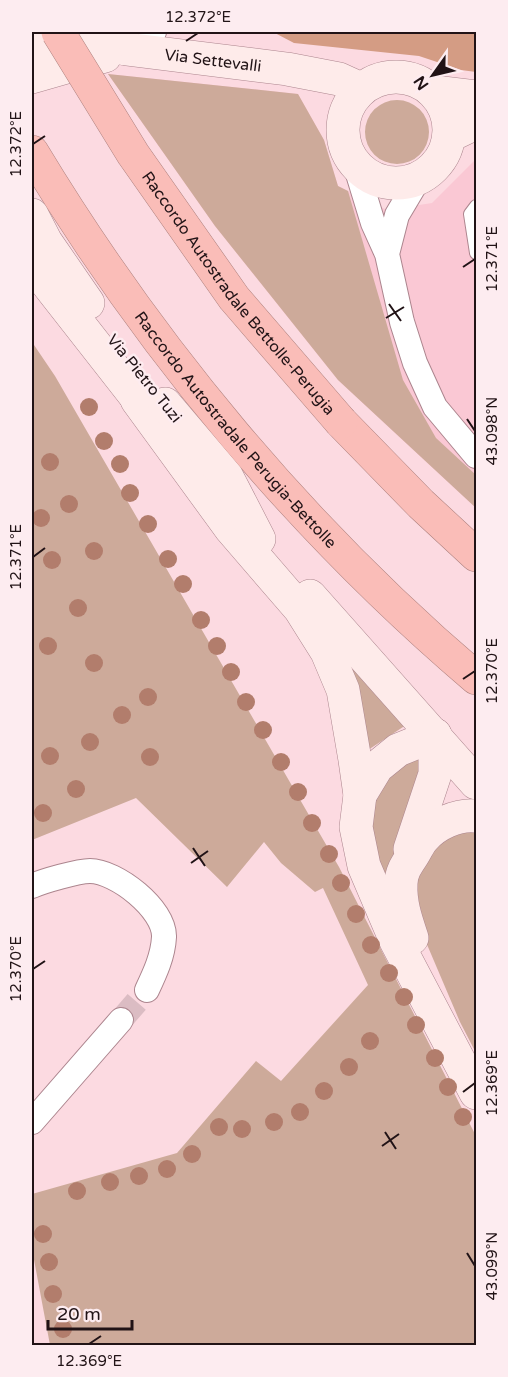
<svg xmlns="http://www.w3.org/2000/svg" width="508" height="1377" font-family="'Varela Round',sans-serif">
	<rect width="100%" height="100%" fill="#fcdae1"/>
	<!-- built -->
	<path fill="#fac8d4" d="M108,74L298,94L324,140L338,186L387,210L432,203L476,159V508L338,380L215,226Z"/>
	<!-- green -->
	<path fill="#cdaa9a" d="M108,74L298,94L324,140L338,186L348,191L403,380L436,438L476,475V508L338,380L215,226Z
		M365 132a32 32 0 1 1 64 0a32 32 0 1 1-64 0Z
		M32,342L55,376L339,867L476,1136V1345H50L32,1249V1194L177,1153L256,1061L281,1081L368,985L323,888L315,892L281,863L264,842L227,887L136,798L32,840Z
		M341,642L411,724L403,727L368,750Z
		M416,757L421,763C415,781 411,799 406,817C396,849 389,860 390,895L364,837L379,780Z
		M476,831V1053L460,1022L414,914L411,899L422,857L457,833Z"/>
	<!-- forest -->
	<path fill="#d49c84" d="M273,32H476V72L461,70L419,56L294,43Z"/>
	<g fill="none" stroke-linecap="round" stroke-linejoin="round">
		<!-- street-tunnel -->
		<path stroke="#dbbcc3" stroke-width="24" stroke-dasharray="24 12" stroke-linecap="butt" d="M121,1020L147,990"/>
		<!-- lane casing -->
		<g stroke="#ac858e" stroke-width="14">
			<path id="lane" d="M476,206L470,214L476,253"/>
		</g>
		<!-- street casing -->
		<g stroke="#ac858e" stroke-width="26">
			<path id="street" d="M143,51L154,32
				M355,164L373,223L387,254L402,322L415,363L435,407L476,456
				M387,254L397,215L419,178
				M32,886C43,881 78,871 90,871C116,871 165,909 164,937C163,956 155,973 147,990
				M32,1122L121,1020"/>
		</g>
		<!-- secondary casing -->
		<g stroke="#ac858e" stroke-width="34">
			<g id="secondary">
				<path id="s1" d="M32,48L75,38L126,49L287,69L339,79L361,89"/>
				<circle cx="396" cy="130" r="53"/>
				<path d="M32,77L105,56"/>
				<path d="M434,92L476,97"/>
				<path d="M449,136L476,123"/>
				<path d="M32,215L46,242L88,303"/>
				<path d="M32,264L151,416"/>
				<path d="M137,400L231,529L300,609L327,652L343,690L355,760L360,795L356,827L364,866L396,941L476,1093"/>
				<path d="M165,404L227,477L259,539"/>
				<path d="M310,596L476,783"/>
				<path d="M360,795L377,767L398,750L435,735"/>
				<path d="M410,849L435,774V735"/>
				<path d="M412,938C406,920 400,903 401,884C401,872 407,864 413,855C417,849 419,843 423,839C435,824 458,814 476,816"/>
			</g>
		</g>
		<!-- highway casing -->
		<g stroke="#ae827f" stroke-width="34">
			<g id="highway">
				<path id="s2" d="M32,152C151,349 301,529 476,678"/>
				<path d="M341,422L421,504L476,555"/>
			</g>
		</g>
		<!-- lane -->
		<use href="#lane" stroke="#fff" stroke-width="12"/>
		<!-- street -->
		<use href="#street" stroke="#fff" stroke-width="24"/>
		<!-- secondary -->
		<use href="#secondary" stroke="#feebea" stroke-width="33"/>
		<!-- highway -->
		<use href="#highway" stroke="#fabdb8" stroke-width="33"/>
		<!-- highway-bridge casing -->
		<g stroke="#ae827f" stroke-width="34" stroke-linecap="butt">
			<g id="highway-bridge">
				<path id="s3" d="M58,32L133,154L234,298L341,422"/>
			</g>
		</g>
		<!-- highway-bridge -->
		<use href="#highway-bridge" stroke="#fabdb8" stroke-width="33"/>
	</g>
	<!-- trees -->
	<g fill="#b27d6c">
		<circle cx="89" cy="407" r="9"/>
		<circle cx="104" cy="441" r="9"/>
		<circle cx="50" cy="462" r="9"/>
		<circle cx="120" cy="464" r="9"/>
		<circle cx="130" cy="493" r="9"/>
		<circle cx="69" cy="504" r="9"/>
		<circle cx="41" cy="518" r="9"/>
		<circle cx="148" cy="524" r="9"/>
		<circle cx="94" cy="551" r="9"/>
		<circle cx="168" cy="559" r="9"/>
		<circle cx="52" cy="560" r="9"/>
		<circle cx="183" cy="584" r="9"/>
		<circle cx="78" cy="608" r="9"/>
		<circle cx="201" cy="620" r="9"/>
		<circle cx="48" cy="646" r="9"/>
		<circle cx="217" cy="646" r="9"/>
		<circle cx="94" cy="663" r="9"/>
		<circle cx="231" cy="672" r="9"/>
		<circle cx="148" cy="697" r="9"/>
		<circle cx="246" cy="702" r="9"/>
		<circle cx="122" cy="715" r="9"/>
		<circle cx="263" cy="730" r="9"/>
		<circle cx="90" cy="742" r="9"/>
		<circle cx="50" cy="756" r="9"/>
		<circle cx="150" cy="757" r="9"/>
		<circle cx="281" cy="762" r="9"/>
		<circle cx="76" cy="789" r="9"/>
		<circle cx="298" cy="792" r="9"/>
		<circle cx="43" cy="813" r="9"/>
		<circle cx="312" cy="823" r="9"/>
		<circle cx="329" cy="854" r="9"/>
		<circle cx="341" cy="883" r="9"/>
		<circle cx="356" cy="914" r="9"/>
		<circle cx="371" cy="945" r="9"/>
		<circle cx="389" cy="973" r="9"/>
		<circle cx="404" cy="997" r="9"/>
		<circle cx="416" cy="1025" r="9"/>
		<circle cx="370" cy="1041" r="9"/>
		<circle cx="435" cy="1058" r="9"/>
		<circle cx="349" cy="1067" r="9"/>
		<circle cx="448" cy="1087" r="9"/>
		<circle cx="324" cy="1091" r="9"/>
		<circle cx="300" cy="1112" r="9"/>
		<circle cx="463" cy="1117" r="9"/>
		<circle cx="274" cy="1122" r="9"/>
		<circle cx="219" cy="1127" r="9"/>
		<circle cx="242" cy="1129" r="9"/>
		<circle cx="192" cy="1154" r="9"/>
		<circle cx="167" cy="1169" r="9"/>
		<circle cx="139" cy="1176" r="9"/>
		<circle cx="110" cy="1182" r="9"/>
		<circle cx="77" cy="1191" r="9"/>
		<circle cx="43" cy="1234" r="9"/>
		<circle cx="49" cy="1262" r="9"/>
		<circle cx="53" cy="1294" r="9"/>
		<circle cx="63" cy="1329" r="9"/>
	</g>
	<!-- ticks -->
	<path fill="none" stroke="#211316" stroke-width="2" d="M186,41L198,33M33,144L45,136M463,267L475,259M389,304L401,321M386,318L404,307M467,419L475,431M33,557L45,548M463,679L475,671M193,848L205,866M191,863L208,851M33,969L45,961M463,1092L475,1083M385,1132L396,1149M382,1146L399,1134M467,1253L475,1266M89,1344L101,1336"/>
	<g text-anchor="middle" stroke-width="5" stroke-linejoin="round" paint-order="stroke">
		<!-- street labels -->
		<g font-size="16" fill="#211316" stroke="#fdecf0">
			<text dy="6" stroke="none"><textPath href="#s1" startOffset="184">Via Settevalli</textPath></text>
			<text dy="6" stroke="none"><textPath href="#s3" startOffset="318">Raccordo Autostradale Bettolle-Perugia</textPath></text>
			<text transform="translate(145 378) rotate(51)" y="6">Via Pietro Tuzi</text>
			<text dy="6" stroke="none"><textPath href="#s2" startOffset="345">Raccordo Autostradale Perugia-Bettolle</textPath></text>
		</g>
	</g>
	<!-- border -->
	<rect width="508" height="1377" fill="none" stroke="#fdecf0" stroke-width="66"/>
	<!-- north arrow -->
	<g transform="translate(433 75) rotate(236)" stroke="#fdecf0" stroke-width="4.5" paint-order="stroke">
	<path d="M0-4.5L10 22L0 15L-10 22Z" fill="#211316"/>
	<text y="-9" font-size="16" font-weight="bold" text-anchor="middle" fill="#211316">N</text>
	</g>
	<!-- scale -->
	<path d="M48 1320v9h84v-9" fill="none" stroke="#211316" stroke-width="3"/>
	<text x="57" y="1320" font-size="18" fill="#211316" stroke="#fdecf0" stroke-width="4.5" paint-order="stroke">20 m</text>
	<rect x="33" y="33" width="442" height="1311" fill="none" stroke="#211316" stroke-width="2"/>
	<g font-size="15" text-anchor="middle" fill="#211316">
		<text x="198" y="22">12.372°E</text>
		<text transform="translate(16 144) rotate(-90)" y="5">12.372°E</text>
		<text transform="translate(492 259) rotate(-90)" y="5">12.371°E</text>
		<text transform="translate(492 431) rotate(-90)" y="5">43.098°N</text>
		<text transform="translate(16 557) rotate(-90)" y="5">12.371°E</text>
		<text transform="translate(492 671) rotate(-90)" y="5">12.370°E</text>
		<text transform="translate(16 969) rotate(-90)" y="5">12.370°E</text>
		<text transform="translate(492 1083) rotate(-90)" y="5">12.369°E</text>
		<text transform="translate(492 1266) rotate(-90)" y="5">43.099°N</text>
		<text x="89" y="1366">12.369°E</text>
	</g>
</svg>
